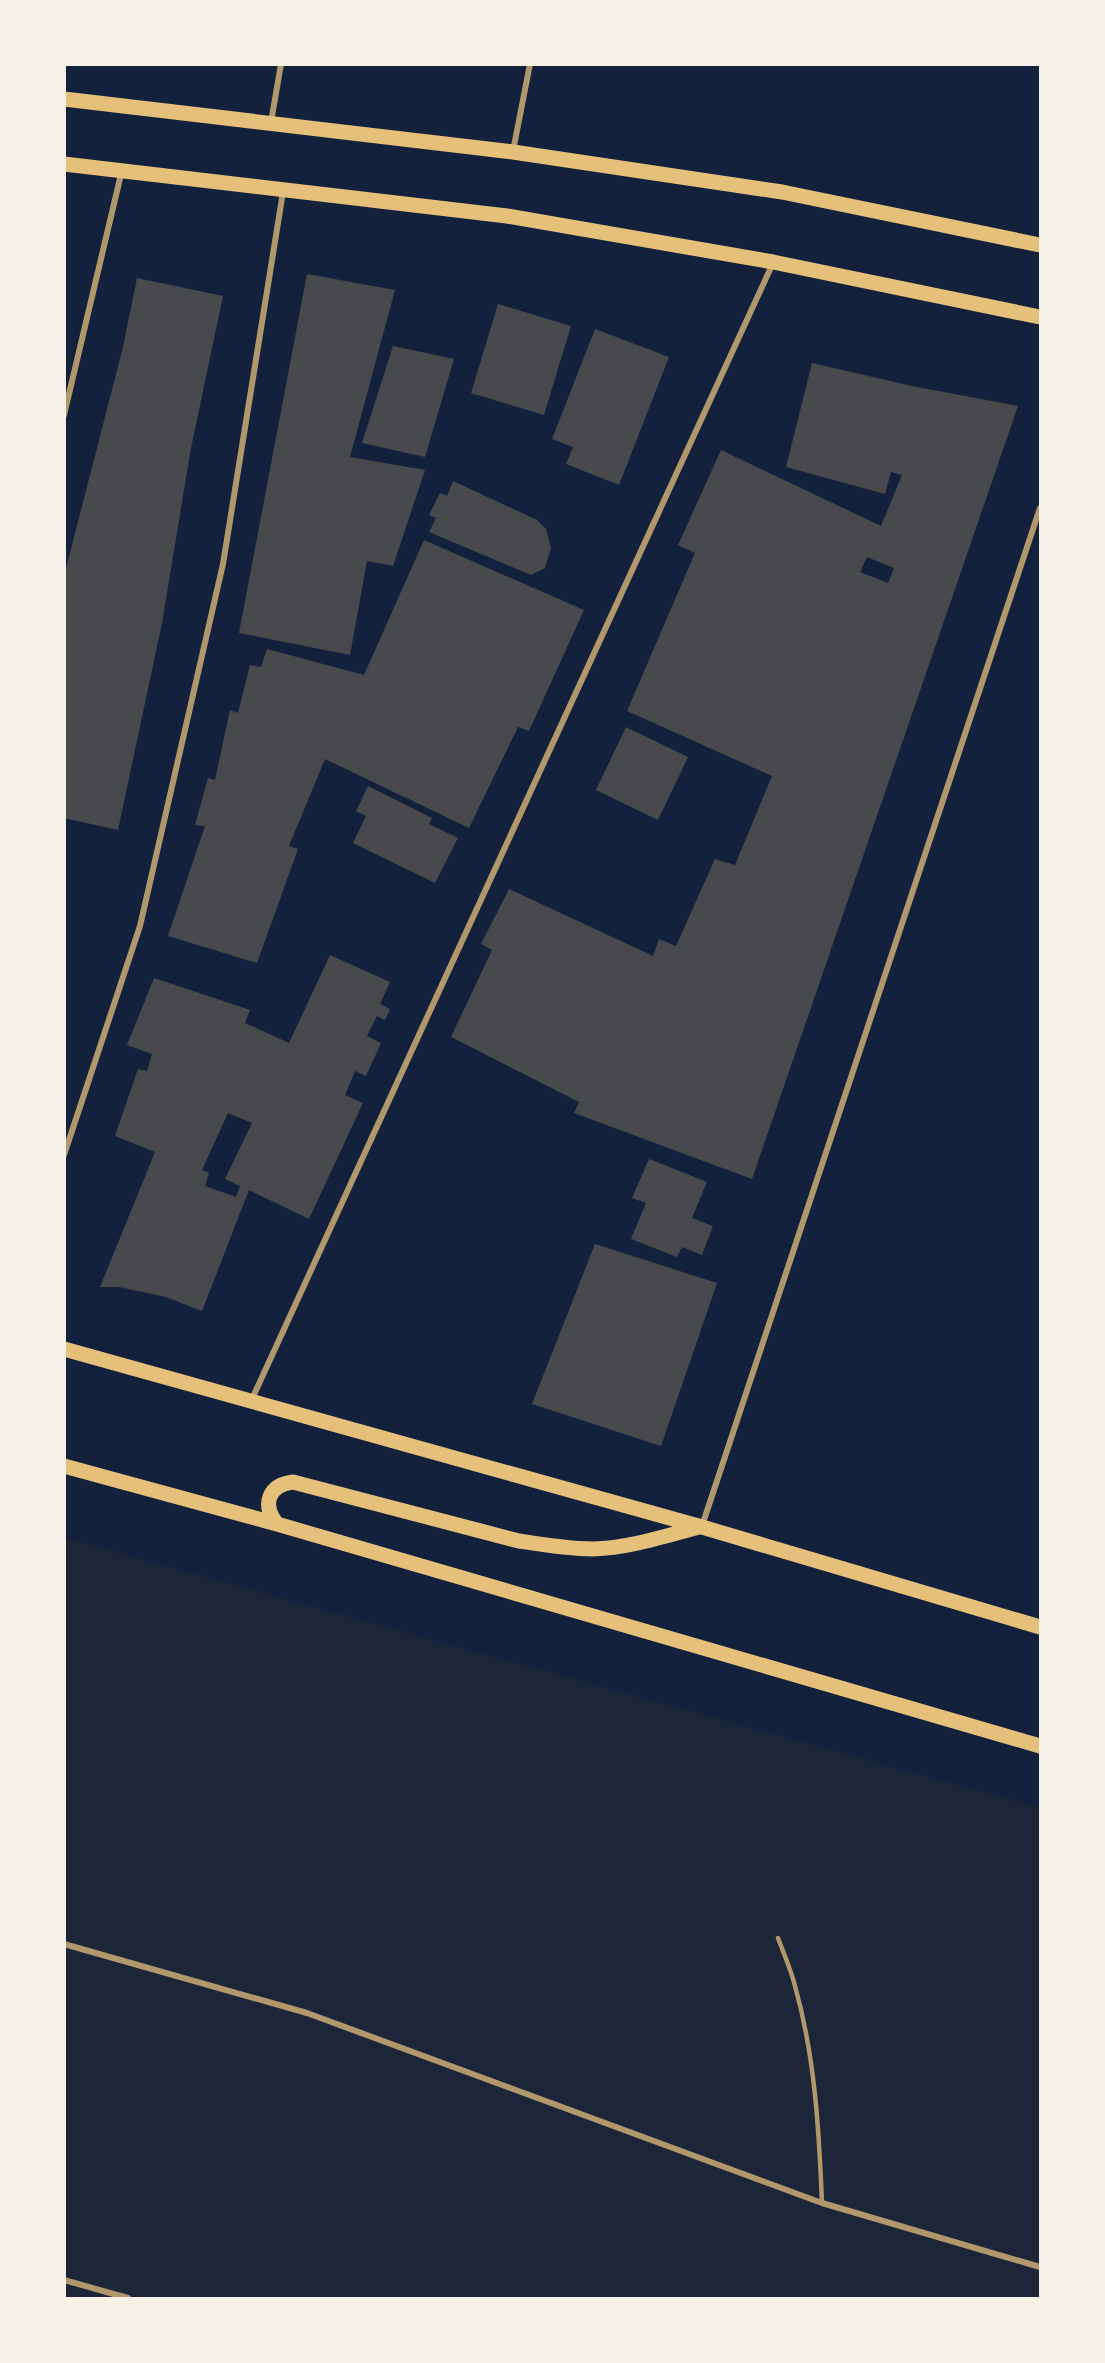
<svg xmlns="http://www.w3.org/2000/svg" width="1105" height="2363" font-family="Poppins,sans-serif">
	<rect width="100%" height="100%" fill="#14213d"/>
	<!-- green -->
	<path fill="#1d2539" d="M64,1538L1040,1808V2298H65Z"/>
	<!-- building -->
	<path fill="#48494c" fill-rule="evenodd" d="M307,274L395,290L350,457L425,470L393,566L367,561L350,655L239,633Z
		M137,278L223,296L191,448L162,623L118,830L64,818V576L123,347Z
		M498,304L571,326L544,415L471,393Z
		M595,329L669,357L619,485L566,464L573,447L552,439Z
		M393,346L454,359L425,457L362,443Z
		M812,363L912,386L1018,406L752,1179L574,1113L579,1102L451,1037L492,950L481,944L509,889L653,956L659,939L676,946L715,859L735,865L772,776L627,711L695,553L678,545L721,450L881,526L902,475L891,472L885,494L786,467ZM867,557L894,568L888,583L860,572Z
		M453,481L537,520L546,529L551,548L545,568L531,575L429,532L436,518L429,515L440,493L447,496Z
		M424,540L584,610L529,731L518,727L469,828L325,759L289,846L298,849L257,963L168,936L205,826L195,825L208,778L215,780L230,710L238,713L250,665L261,667L267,649L364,675Z
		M626,727L688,757L658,820L596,790Z
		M368,786L432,818L429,824L458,838L435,883L353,843L366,816L356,811Z
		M330,955L390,982L380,1004L390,1009L385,1020L377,1016L367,1036L381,1043L366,1076L355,1071L345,1095L363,1103L309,1219L249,1190L202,1311L166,1297L119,1287H100L155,1152L115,1136L138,1069L147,1071L152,1054L127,1045L154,978L250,1010L245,1023L289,1043ZM228,1113L252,1123L225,1179L240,1186L236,1197L205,1186L209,1173L202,1170Z
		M649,1159L707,1182L692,1218L713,1226L702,1255L682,1247L677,1257L631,1239L646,1203L632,1198Z
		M595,1244L717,1283L661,1446L532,1404Z"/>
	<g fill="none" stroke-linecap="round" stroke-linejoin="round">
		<!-- service -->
		<path stroke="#b1986c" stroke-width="4.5" d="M778,1938C784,1954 791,1970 795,1986C815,2057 819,2130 822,2203"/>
		<!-- minor -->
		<path stroke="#b1986c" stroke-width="6" d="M271,122L281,64
			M513,151L530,64
			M64,415L122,170
			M64,1155L140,926L223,564L283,192
			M252,1399L773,263
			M702,1526L1040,508
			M64,1944L307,2013L822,2203L1040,2267
			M64,2280L128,2298"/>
		<!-- primary -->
		<path stroke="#e5c07b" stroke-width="15" d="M64,99L513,152L782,192L1040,245
			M64,164L507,216L773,262L1040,317
			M64,1349L702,1527L1040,1627
			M64,1466L277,1524L1040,1746
			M277,1524C261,1504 269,1485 293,1482L519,1541C544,1545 568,1549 593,1549C629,1548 665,1536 699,1527"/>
	</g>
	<!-- border -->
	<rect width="1105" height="2363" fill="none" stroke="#f6f1e7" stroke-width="132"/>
</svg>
